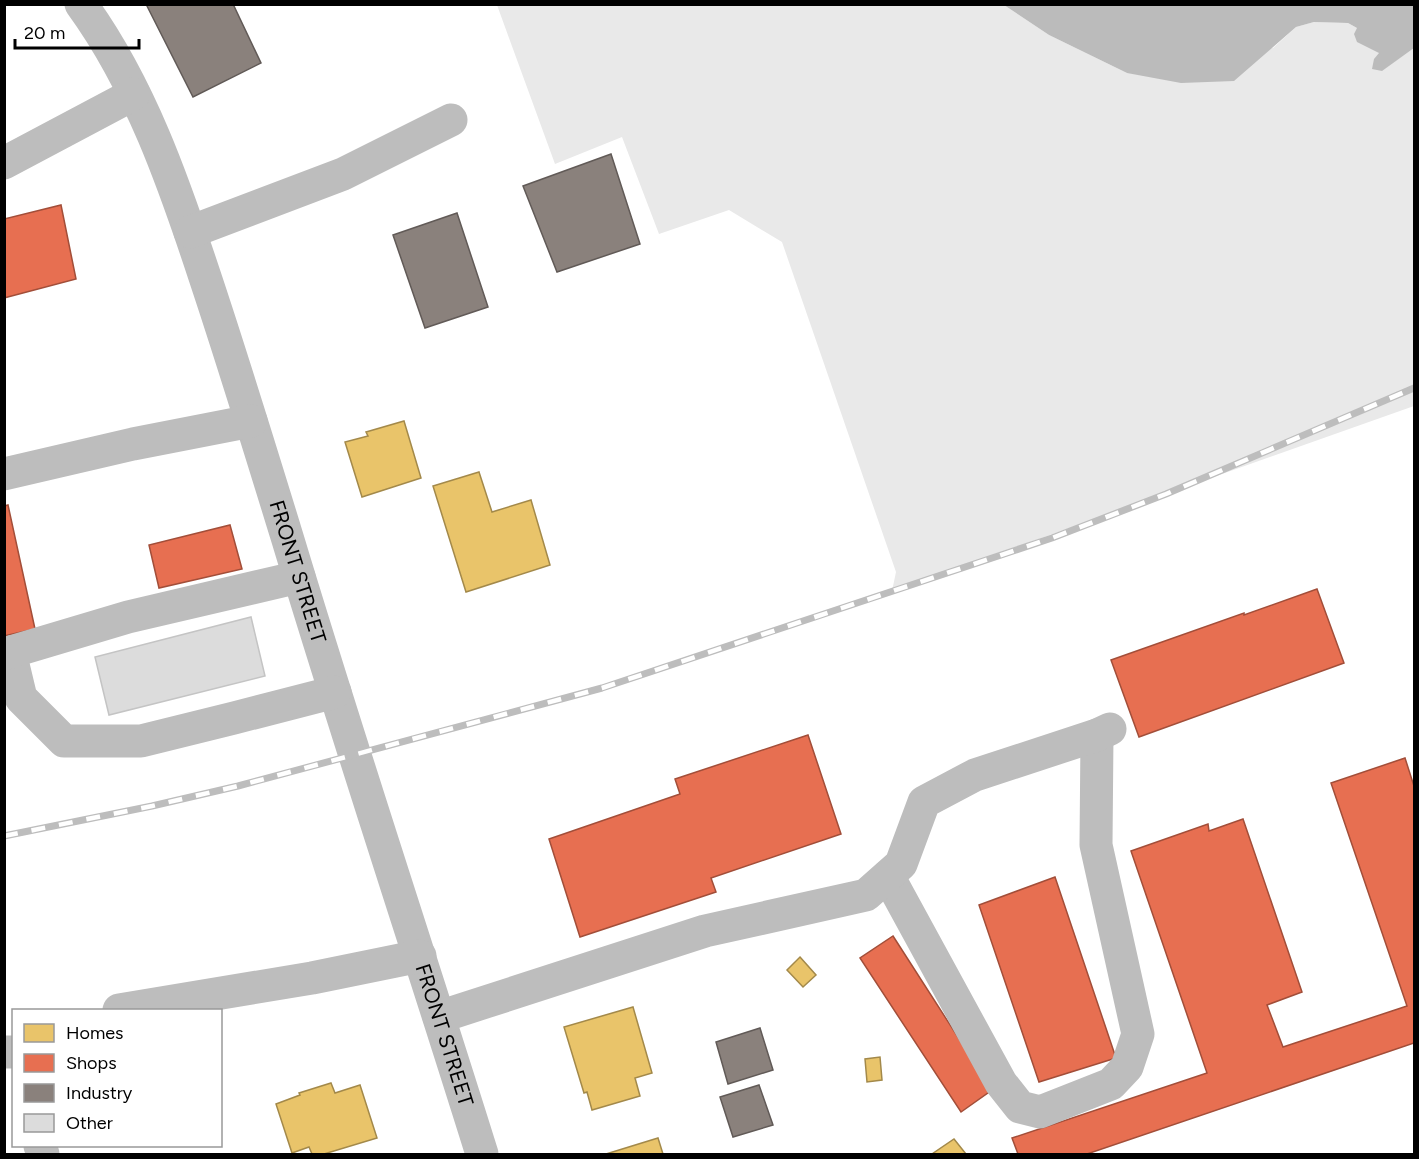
<svg xmlns="http://www.w3.org/2000/svg" width="1419" height="1159" font-family="Figtree,sans-serif">
	<rect width="100%" height="100%" fill="#fff"/>
	<!-- green -->
	<path fill="#e9e9e9" d="M497,5H1004L1049,35L1127,73L1273,48L1296,27L1314,22L1348,23L1357,28L1371,48L1380,53L1381,71L1414,48V406L892,591L896,572L782,242L729,210L659,234L622,137L555,164Z"/>
	<!-- water -->
	<path fill="#bbb" d="M1004,5H1414V48L1382,71L1372,69L1374,59L1379,53L1357,42L1354,34L1357,28L1348,23L1314,22L1296,27L1234,81L1181,83L1127,73L1049,35Z"/>
	<!-- homes -->
	<path fill="#e9c46a" stroke="#a3894a" stroke-width="1.5" d="M404,421L421,478L362,497L345,442L368,436L366,432Z
		M479,472L492,512L531,500L550,565L466,592L433,486Z
		M800,957L816,975L803,987L787,970Z
		M633,1007L652,1073L635,1078L640,1096L592,1110L587,1092L584,1093L564,1027Z
		M880,1057L882,1080L867,1082L865,1059Z
		M331,1083L335,1093L360,1085L377,1138L324,1154H312L309,1147L292,1153L276,1104L300,1095L299,1093Z
		M658,1138L663,1154H606Z
		M954,1139L966,1154H932Z"/>
	<!-- shops -->
	<path fill="#e76f51" stroke="#a24e39" stroke-width="1.5" d="M61,205L76,279L4,298V219Z
		M8,505L35,629L4,636V506Z
		M230,525L242,569L159,588L149,545Z
		M1317,589L1344,663L1139,737L1111,660L1244,613V615Z
		M808,735L841,834L711,878L716,892L580,937L549,839L680,794L675,779Z
		M1405,758L1414,786V1043L1087,1154H1018L1012,1138L1207,1073L1131,851L1208,824L1209,831L1243,819L1302,992L1267,1005L1283,1047L1407,1006L1331,783Z
		M1055,877L1116,1058L1039,1082L979,905Z
		M893,936L992,1090L961,1112L860,958Z"/>
	<!-- industry -->
	<path fill="#8a817c" stroke="#615a57" stroke-width="1.5" d="M146,4H233L261,63L193,97Z
		M611,154L640,244L557,272L523,186Z
		M457,213L488,307L425,328L393,235Z
		M760,1028L773,1070L728,1084L716,1042Z
		M759,1085L773,1125L733,1137L720,1097Z"/>
	<!-- building -->
	<path fill="#dcdcdc" stroke="#c4c4c4" stroke-width="1.5" d="M251,617L265,676L109,715L95,657Z"/>
	<g fill="none" stroke-linecap="round" stroke-linejoin="round">
		<!-- minor -->
		<g stroke="#bdbdbd" stroke-width="33">
			<path id="s1" d="M81,4C140,85 174,183 205,277C234,364 261,452 288,540C350,746 418,949 482,1154"/>
			<path d="M4,163L134,94"/>
			<path d="M190,232L343,174L451,120"/>
			<path d="M4,474L133,444L251,421"/>
			<path d="M10,652L21,698L64,741H141L234,718L335,692"/>
			<path d="M4,654L128,617L299,577"/>
			<path d="M888,876L1001,1083L1020,1107L1040,1112L1111,1084L1127,1067L1138,1034L1096,845L1097,735"/>
			<path d="M119,1010L312,978L420,956"/>
			<path d="M439,1017L705,931L866,895L901,864L924,802L975,775L1097,735L1110,729"/>
			<path d="M4,1052H14"/>
			<path d="M40,1146L43,1154"/>
		</g>
		<!-- rail casing -->
		<g stroke="#bdbdbd" stroke-width="7">
			<path id="rail" d="M4,836L152,806L238,786L602,688L1052,538L1166,494L1414,388"/>
		</g>
		<!-- rail -->
		<use href="#rail" stroke="#fff" stroke-width="4.5" stroke-dasharray="14" stroke-linecap="butt"/>
	</g>
	<g text-anchor="middle" stroke-width="6" stroke-linejoin="round" paint-order="stroke">
		<!-- street labels -->
		<g font-size="21" fill="#000" stroke="#fff">
			<text dy="7" stroke="none"><textPath href="#s1" startOffset="610">FRONT STREET</textPath></text>
			<text dy="7" stroke="none"><textPath href="#s1" startOffset="1096">FRONT STREET</textPath></text>
		</g>
	</g>
	<!-- border -->
	<rect width="1419" height="1159" fill="none" stroke="#000000" stroke-width="12"/>
	<!-- legend -->
	<rect x="12" y="1009" width="210" height="138" fill="#ffffff" stroke="#999999" stroke-width="1.5"/>
	<rect x="24" y="1024" width="30" height="18" fill="#e9c46a" stroke="#999999" stroke-width="1.5"/>
	<text x="66" y="1039" font-size="18" fill="#000000">Homes</text>
	<rect x="24" y="1054" width="30" height="18" fill="#e76f51" stroke="#999999" stroke-width="1.5"/>
	<text x="66" y="1069" font-size="18" fill="#000000">Shops</text>
	<rect x="24" y="1084" width="30" height="18" fill="#8a817c" stroke="#999999" stroke-width="1.5"/>
	<text x="66" y="1099" font-size="18" fill="#000000">Industry</text>
	<rect x="24" y="1114" width="30" height="18" fill="#dcdcdc" stroke="#999999" stroke-width="1.5"/>
	<text x="66" y="1129" font-size="18" fill="#000000">Other</text>
	<!-- scale -->
	<path d="M15 39v9h124v-9" fill="none" stroke="#000000" stroke-width="3"/>
	<text x="24" y="39" font-size="18" fill="#000000" stroke="#ffffff" stroke-width="4.5" paint-order="stroke">20 m</text>
</svg>
